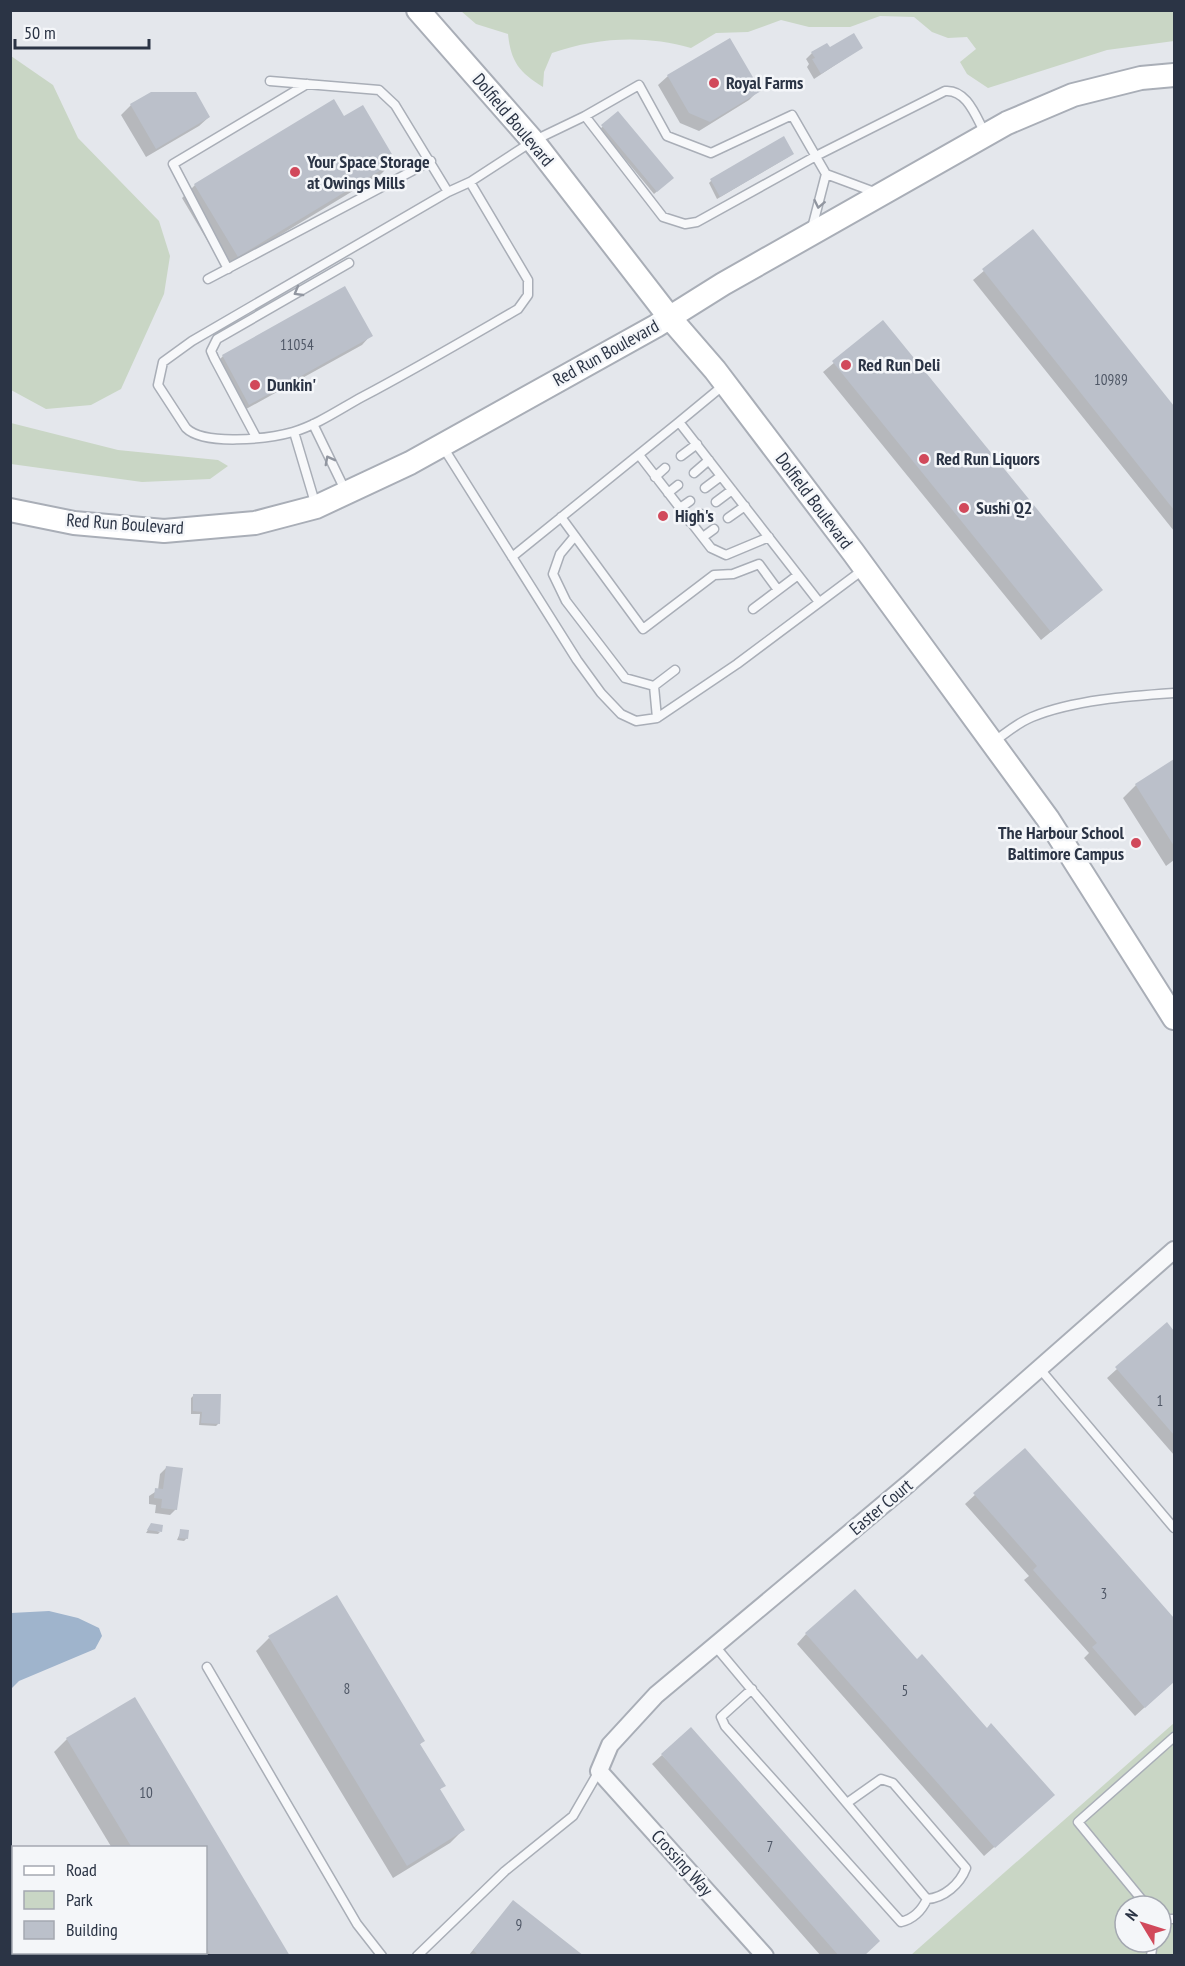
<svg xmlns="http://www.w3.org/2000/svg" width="1185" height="1966" font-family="'PT Sans Narrow',sans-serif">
	<rect width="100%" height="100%" fill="#e4e7ec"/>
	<!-- green -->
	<path fill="#c9d6c5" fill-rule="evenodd" d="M1174,10V41L1107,50L988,88L967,74L960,62L976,49L967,37L948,38L932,32L914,17L880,16L850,27H809L781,20L748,32L716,33L691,48C646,35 597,37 552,53L544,72L543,87C519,72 511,62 508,34L476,24L461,11Z
		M11,56L53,85L78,138L159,221L170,256L164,294L121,389L91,405L46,409L11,390Z
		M11,423L118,450L218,460L228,466L210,479L142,482L11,464Z
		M1174,1723V1955H911ZM1125,1906H1161V1942H1125Z"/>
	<!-- water -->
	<path fill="#9fb4cc" d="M49,1611L78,1618L99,1628L102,1636L95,1649L19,1681L11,1689V1613Z"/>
	<!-- shadow -->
	<path fill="#0003" d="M861,48L814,79L807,67L809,64L806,59L812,53Z
		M668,76L759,90L749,100L699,131L680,123L658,85Z
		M333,101L344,118L394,161L381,174L224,269L182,198L195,185Z
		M131,105L209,117L199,126L146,157L121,115Z
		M618,113L672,178L654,194L600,129Z
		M790,156L717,199L709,183L711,181Z
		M1032,231L1174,408V531L973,280Z
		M345,288L371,335L362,345L239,413L213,366L223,356Z
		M883,322L1091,599L1041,640L823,372Z
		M1174,761V860L1166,866L1123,798L1136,785Z
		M1167,1324L1174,1333V1455L1107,1378Z
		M194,1395L219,1423L216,1426L199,1425L200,1414H191V1398Z
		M1024,1450L1174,1620V1681L1135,1716L1084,1658L1089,1653L1024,1580L1029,1576L965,1504Z
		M166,1468L176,1509L170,1515L155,1513L156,1505L149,1504V1496L158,1490L160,1474Z
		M149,1528L160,1532L158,1534L146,1533Z
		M181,1531L187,1538L184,1541L177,1540Z
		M806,1634L1043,1804L984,1856L797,1644Z
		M269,1638L423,1741L419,1745L444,1785L439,1790L463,1830L450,1843L393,1878L256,1651Z
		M134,1699L288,1956H183L182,1952H206V1848H112L54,1752L67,1739Z
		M662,1755L863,1956H821L652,1764Z
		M513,1902L581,1956H468Z"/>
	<!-- building -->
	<path fill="#bbc0ca" d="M854,33L863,48L821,74L812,59L815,58L811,52L827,43L830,47Z
		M730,38L761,91L710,122L689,113L667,75Z
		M151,92H196L210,117L156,149L130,104Z
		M334,99L344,116L363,105L396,161L238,257L194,184Z
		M618,111L674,178L657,192L601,125Z
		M784,136L794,154L720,197L710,179Z
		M1033,229L1174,406V510L982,269Z
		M345,286L373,336L249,405L222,355Z
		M883,320L1103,590L1051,632L832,361Z
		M1174,759V846L1135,784Z
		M1167,1322L1174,1331V1435L1115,1367Z
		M193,1394H221L220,1424L201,1423L202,1412L193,1411Z
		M1025,1448L1174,1618V1682L1145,1708L1092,1647L1097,1643L1033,1570L1037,1566L973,1493Z
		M166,1466L183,1468L177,1510L161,1508L162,1499L154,1498L155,1488L163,1489Z
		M151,1523L163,1525L162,1532L147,1530Z
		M180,1529L189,1530L188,1539L179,1538Z
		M855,1589L917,1659L922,1654L987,1728L991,1723L1055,1795L995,1848L805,1633Z
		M337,1595L425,1741L420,1744L446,1786L440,1789L465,1830L407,1866L268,1636Z
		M135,1697L290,1956H211L206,1946V1848H132L66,1738Z
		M691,1727L880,1941L864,1956H839L661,1754Z
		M513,1900L584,1956H479L473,1950Z"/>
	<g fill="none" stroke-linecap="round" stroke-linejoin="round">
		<!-- lane casing -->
		<g stroke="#a9aeb7" stroke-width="11">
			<path id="lane" d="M270,81L379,90L395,105L448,192L470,182L533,141L585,116L639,85L667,136L711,153L792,115L826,174L877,193
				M585,116L663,217L685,224L697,222L816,156L945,91C967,89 976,117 985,133
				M448,192L192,341L163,362L158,385L186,428C204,446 268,439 293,432C317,425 340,409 362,397C415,369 466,339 518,309L528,295V280L470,182
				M812,228L826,174
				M228,269L173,164L307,84
				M208,279L431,161
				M725,384L679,422L819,602
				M313,424L346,492
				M294,432L316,506
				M256,437L214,358L211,351L217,339L349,263
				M443,447L577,660L601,693L621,714L636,721L657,718L737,664L864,569
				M639,455L711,548L726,555L769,537
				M681,456L697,444
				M694,473L709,460
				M655,477L665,468
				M705,488L721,476
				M668,493L678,485
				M716,502L732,490
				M680,508L690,501
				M561,517L643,629L714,575L733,574L759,564L778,590
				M728,518L745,506
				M690,522L701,514
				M575,536L560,554L553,574L566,601L625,678L654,686
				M703,537L714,529
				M512,557L679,422
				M753,609L798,575
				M654,686L657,718
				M654,686L675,670
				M992,743C1005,734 1017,723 1032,717C1073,700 1130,696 1174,693
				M1040,1369L1174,1528
				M715,1646L927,1899C922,1910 913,1919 901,1922L725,1726L721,1717L752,1689
				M207,1667L357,1924L382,1956
				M847,1803L881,1779L893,1783L966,1868C960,1884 944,1898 927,1899
				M1147,1906L1078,1822L1174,1737
				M1161,1919H1174
				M417,1956L505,1871L573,1816L599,1771
				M1151,1956L1153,1942"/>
		</g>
		<!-- street casing -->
		<g stroke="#a9aeb7" stroke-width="20">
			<path id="street" d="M765,1956L599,1771L610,1745L656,1695L908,1484L1174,1250"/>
		</g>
		<!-- secondary casing -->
		<g stroke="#a9aeb7" stroke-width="26">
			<path id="secondary" d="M418,10L533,141L670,318L715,370L853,552L1048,819L1174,1018
				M10,510L74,523L164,531L255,523L316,507L410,463L656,326L723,284L1007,123L1073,95L1141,78L1174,75"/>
		</g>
		<!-- lane -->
		<use href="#lane" stroke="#f7f8fa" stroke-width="8"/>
		<!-- street -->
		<use href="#street" stroke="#f7f8fa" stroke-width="16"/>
		<!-- secondary -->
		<use href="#secondary" stroke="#fff" stroke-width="22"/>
	</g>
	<!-- one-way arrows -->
	<defs><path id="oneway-chevron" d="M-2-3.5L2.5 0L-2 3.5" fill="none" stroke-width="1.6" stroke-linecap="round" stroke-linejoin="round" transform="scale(1.5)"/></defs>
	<g stroke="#9196a0">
		<use href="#oneway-chevron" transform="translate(819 204) rotate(102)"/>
		<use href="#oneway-chevron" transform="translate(298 292) rotate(150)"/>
		<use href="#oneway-chevron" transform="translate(329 460) rotate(-118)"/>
	</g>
	<!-- markers -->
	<g fill="#d1495b" stroke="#f4f6f9" stroke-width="2">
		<circle cx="714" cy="83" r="6"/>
		<circle cx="295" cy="172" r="6"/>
		<circle cx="846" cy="365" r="6"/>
		<circle cx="255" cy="385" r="6"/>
		<circle cx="924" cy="459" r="6"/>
		<circle cx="964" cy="508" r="6"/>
		<circle cx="663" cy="516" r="6"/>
		<circle cx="1136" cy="843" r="6"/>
	</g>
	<g text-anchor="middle" stroke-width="5" stroke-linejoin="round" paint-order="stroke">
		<!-- number labels -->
		<g font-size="15" fill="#4f5766">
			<text x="297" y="350">11054</text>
			<text x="1111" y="385">10989</text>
			<text x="1160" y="1406">1</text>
			<text x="1104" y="1599">3</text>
			<text x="347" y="1694">8</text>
			<text x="905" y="1696">5</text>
			<text x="146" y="1798">10</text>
			<text x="770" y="1852">7</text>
			<text x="519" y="1930">9</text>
		</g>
		<!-- poi labels -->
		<g font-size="18" font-weight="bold" fill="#2b3445" stroke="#f4f6f9" text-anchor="start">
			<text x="726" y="89">Royal Farms</text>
			<text x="307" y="168">Your Space Storage<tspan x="307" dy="21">at Owings Mills</tspan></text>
			<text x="858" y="371">Red Run Deli</text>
			<text x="267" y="391">Dunkin'</text>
			<text x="936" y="465">Red Run Liquors</text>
			<text x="976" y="514">Sushi Q2</text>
			<text x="675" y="522">High's</text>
			<text x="1124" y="839" text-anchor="end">The Harbour School<tspan x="1124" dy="21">Baltimore Campus</tspan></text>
		</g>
		<!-- street labels -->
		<g font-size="18" fill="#2b3445" stroke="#f4f6f9">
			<text transform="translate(513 120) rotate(50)" y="6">Dolfield Boulevard</text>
			<text transform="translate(606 353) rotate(-29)" y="6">Red Run Boulevard</text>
			<text transform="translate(814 501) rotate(53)" y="6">Dolfield Boulevard</text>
			<text transform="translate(125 524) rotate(4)" y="6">Red Run Boulevard</text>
			<text transform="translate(881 1507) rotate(-40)" y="6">Easter Court</text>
			<text transform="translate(682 1863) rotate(48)" y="6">Crossing Way</text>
		</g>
	</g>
	<!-- border -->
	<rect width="1185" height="1966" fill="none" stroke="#2b3445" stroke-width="24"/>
	<!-- legend -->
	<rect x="12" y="1846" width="195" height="108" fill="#f4f6f9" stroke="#a4a8b1" stroke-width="1.5"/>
	<rect x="24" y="1866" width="30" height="9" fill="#ffffff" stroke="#a4a8b1" stroke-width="1.5"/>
	<text x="66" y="1876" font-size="18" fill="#2b3445">Road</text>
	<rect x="24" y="1891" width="30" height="18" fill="#c9d6c5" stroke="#a4a8b1" stroke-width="1.5"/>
	<text x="66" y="1906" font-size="18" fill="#2b3445">Park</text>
	<rect x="24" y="1921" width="30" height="18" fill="#bbc0ca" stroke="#a4a8b1" stroke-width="1.5"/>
	<text x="66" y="1936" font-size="18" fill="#2b3445">Building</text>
	<!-- north arrow -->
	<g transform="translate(1143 1924) rotate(308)"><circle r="28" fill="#f4f6f9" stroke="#a4a8b1" stroke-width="1.5"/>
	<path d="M0-4.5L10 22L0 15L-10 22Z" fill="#d1495b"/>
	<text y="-9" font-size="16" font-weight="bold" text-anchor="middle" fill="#2b3445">N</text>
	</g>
	<!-- scale -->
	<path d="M15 39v9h134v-9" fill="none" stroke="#2b3445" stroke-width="3"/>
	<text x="24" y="39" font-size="18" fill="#2b3445" stroke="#f4f6f9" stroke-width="4.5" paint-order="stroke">50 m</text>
</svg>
